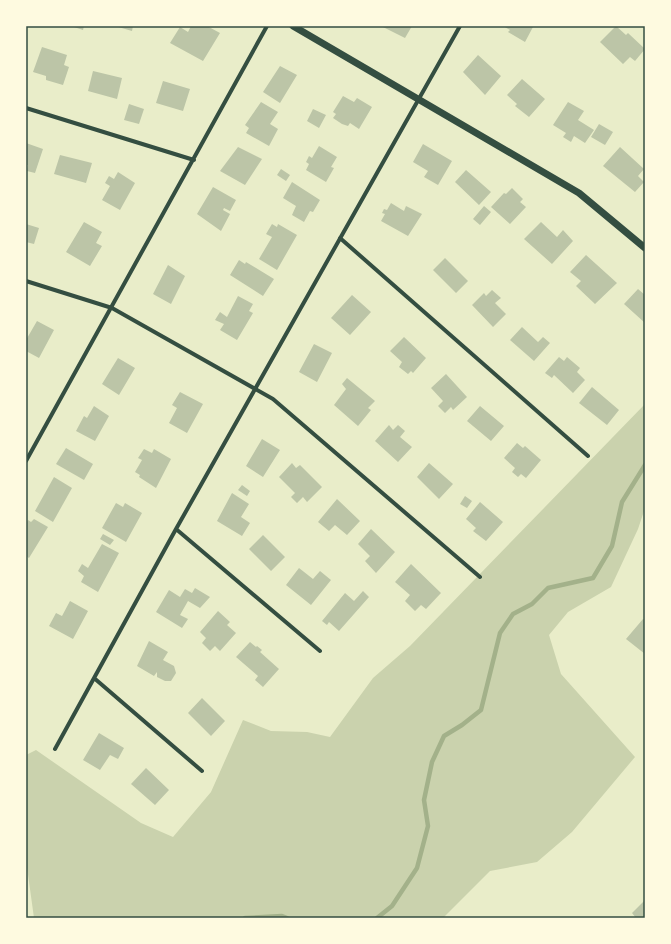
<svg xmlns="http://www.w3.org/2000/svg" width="671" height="944" font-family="Inter,sans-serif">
	<rect width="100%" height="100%" fill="#e9edc9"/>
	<!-- green -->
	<path fill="#cad2ad" d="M645,404V508L638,529L611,587L568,612L549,635L561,674L635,757L572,832L537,862L490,871L443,918H34L26,860V755L36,750L141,823L173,837L211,792L243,720L271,731L307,732L330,737L373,678L410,646Z"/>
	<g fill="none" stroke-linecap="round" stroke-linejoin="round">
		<!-- stream -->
		<path stroke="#a3b18a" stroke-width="4.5" d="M245,918L282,916L287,918
			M377,918L392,906L417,868L428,826L424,800L432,762L444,736L462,725L481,710L500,633L513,614L532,604L548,588L593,578L612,546L622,502L645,465"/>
	</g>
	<!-- building -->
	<path fill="#bcc5a7" d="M71,26H84L83,30Z
		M115,26H133L132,31Z
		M191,26H207L220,33L203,61L170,43L180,27L188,32Z
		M381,26H412L405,38Z
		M503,26H532L533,27L525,42L508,32L510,30Z
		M616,26L626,35L628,33L645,49L635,61L630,57L623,64L600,42Z
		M42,47L67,55L64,65L69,67L63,85L46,80V76L33,72Z
		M478,55L501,76L485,95L463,72Z
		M280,66L297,75L280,103L263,92Z
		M93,71L122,78L117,99L88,91Z
		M522,79L545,99L529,117L515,106L517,104L507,95Z
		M163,81L190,89L183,111L156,103Z
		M343,96L354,102L357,98L372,107L359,129L350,123L348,126L342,124L333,118L336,114L333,112Z
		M261,102L278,112L270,124L278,129L269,146L246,133L249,128L245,125Z
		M568,102L584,111L578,120L594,130L585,143L574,136L571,142L563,137L566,133L553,125Z
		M129,104L144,109L139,124L124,120Z
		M313,109L326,115L319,128L307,121Z
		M599,124L613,132L605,145L591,137Z
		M26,143L43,149L35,173L27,171L28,165H26Z
		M423,144L452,161L438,185L424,177L428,171L413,162Z
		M319,146L337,157L331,167L334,168L326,182L306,170L309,164L306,162L309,156L312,158Z
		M238,147L262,159L245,185L220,171Z
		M620,147L644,169L638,176L644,182L635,192L603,166Z
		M60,155L92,163L86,183L54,174Z
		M281,169L290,175L286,181L277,175Z
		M466,170L491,192L479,205L455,182Z
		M118,172L135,183L120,210L102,200L110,186L105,183L109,176L114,179Z
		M292,182L320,200L313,212L310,211L304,222L292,215L296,206L283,198Z
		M213,187L236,200L230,211L224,208L223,210L230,214L221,231L197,214Z
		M512,188L523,199L520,202L526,207L510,224L491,207L504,193L506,194Z
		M391,203L404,211L406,206L422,214L408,236L381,221L385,214L382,213L384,209L387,210Z
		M484,206L491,212L480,225L473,219Z
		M84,222L102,232L96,243L102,246L90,266L66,252Z
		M541,222L557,237L563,230L573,241L552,264L524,239Z
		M26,224L39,228L34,244L26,242Z
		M272,224L277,227L278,224L297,235L277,270L259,259L272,237L266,234Z
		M586,255L617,283L595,304L576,286L581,281L570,272Z
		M445,258L468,281L456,293L433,270Z
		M239,260L245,264L246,262L274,279L263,296L230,275Z
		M168,265L185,276L171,304L153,294Z
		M638,289L645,295V323L624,304Z
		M492,290L501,298L495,303L506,314L493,327L472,305L484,293L486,296Z
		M352,295L371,312L350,335L331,318Z
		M238,296L253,304L249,311L253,313L237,340L220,330L224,324L215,320L220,312L227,317Z
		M37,321L54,330L39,358L26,351V340Z
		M522,327L538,342L543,337L550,343L534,361L510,340Z
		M404,337L426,358L413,373L411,371L408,374L399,367L402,362L390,351Z
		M314,344L332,353L317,382L299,372Z
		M559,357L564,361L567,357L580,368L577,372L585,380L573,393L554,375L552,378L545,373Z
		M118,358L135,368L119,395L102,384Z
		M446,374L467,397L453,410L451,407L445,413L438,406L443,401L431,388Z
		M347,378L375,401L368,408L371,410L358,426L334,405L346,389L342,384Z
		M592,387L619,410L607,425L579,403Z
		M180,392L203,404L187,433L169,423L177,408L172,405Z
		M94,406L109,416L95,441L76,431L84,416L87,418Z
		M480,406L504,426L491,441L467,421Z
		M389,425L393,430L398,425L405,431L400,437L412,447L398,462L375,441Z
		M262,439L280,450L263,477L246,466Z
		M517,443L523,448L525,446L541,460L526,478L521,474L518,477L512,472L515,468L504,458Z
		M66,448L93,464L84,480L56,464Z
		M144,449L152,453L154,449L171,459L156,488L139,477L140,475L135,472L142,460L138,458Z
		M292,463L296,468L300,465L322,487L307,502L303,497L297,503L291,497L295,493L279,477Z
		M429,463L453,484L439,499L417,477Z
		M54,477L72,488L53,522L35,511Z
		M242,485L250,491L247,496L238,490Z
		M232,493L249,504L241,517L250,523L242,536L217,521Z
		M465,496L472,501L467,508L460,504Z
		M337,499L360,521L347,535L335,525L329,531L318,522Z
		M480,502L503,522L486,541L473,531L476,528L466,519Z
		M116,503L123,507L125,503L142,513L126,542L102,528Z
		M34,519L48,527L29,558L26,556V524L28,520L31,522Z
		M371,529L395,552L376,573L365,561L370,556L358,544Z
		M103,534L114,540L110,545L100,539Z
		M263,535L285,557L271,571L249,549Z
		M102,544L119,553L98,592L81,582L84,576L78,571L82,564L88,568Z
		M411,564L441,593L426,609L421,605L415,611L405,601L410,595L395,582Z
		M299,568L313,579L320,571L331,580L311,605L286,585Z
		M195,588L210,597L200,608L188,601L180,615L188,619L182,628L156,612L169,590L180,597L185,589L192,593Z
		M363,591L369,597L339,631L329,622L327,625L322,621L345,593L354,601Z
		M70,601L88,611L73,639L49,626L56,613L62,616Z
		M218,611L230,622L227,625L236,633L220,651L215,646L210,651L202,643L206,638L200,632Z
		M643,619L645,620V654L626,639Z
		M149,641L168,652L163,660L174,666L176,673L171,681H165L157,677V672L154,676L137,666Z
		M250,642L256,647L257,646L262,650L260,652L279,669L263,687L255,680L258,676L236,657Z
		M202,698L225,721L211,736L188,713Z
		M99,733L124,748L118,759L110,755L100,770L83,760Z
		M146,768L169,790L155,805L131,784Z
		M645,900V918H636L632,913Z"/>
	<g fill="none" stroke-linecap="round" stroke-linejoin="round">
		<!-- minor -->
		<path stroke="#344e41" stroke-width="4" d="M26,108L194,160
			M340,238L588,456
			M26,281L112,308L273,399L480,577
			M26,461L267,26
			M176,529L320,651
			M94,678L202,771
			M55,749L176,529L460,26"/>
		<!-- tertiary -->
		<path stroke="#344e41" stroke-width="7" d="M293,26L579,193L645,248"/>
	</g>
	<!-- border -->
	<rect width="671" height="944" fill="none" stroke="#fefae0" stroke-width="54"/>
	<rect x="27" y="27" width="617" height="890" fill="none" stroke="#344e41" stroke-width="1.5"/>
</svg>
